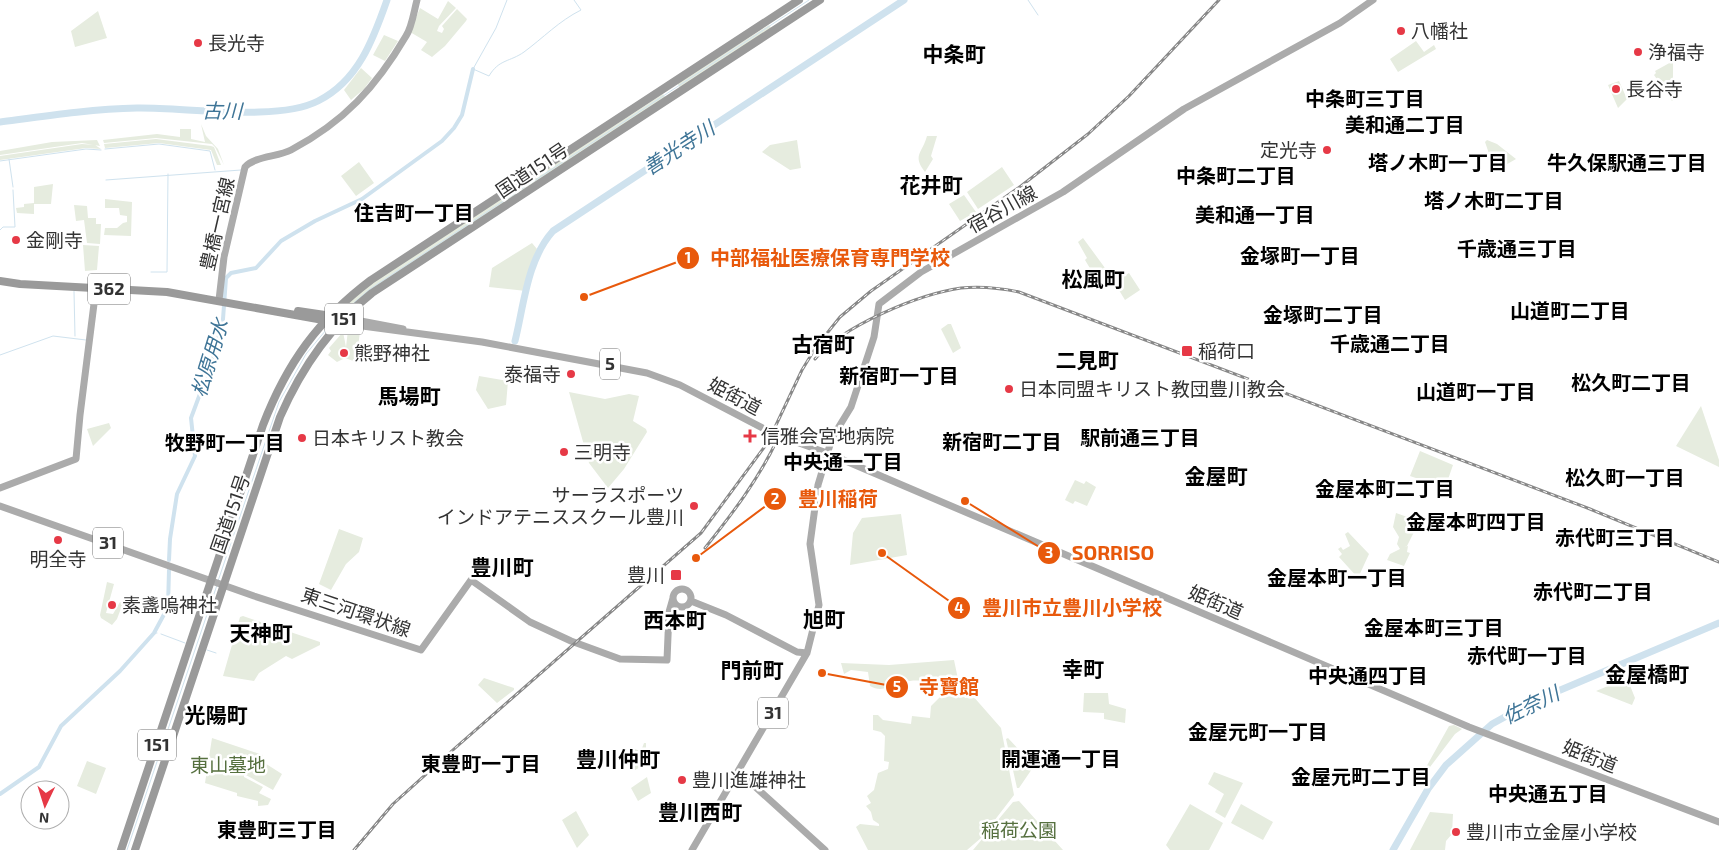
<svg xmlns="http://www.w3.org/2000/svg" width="1719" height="850" font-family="'Exo 2','Noto Sans JP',sans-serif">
	<rect width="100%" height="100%" fill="#fff"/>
	<!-- green -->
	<path fill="#e6ecdf" d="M448,1L456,8L439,26L437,31L442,33L444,29L442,26L457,9L467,19L466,21L445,46L432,57L421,50L427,42L410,32L420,8L438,19Z
		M98,11L107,38L75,47L71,31Z
		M769,25L772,29L680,88L677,83Z
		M384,35L398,41L385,61L373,55Z
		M1416,41L1424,52L1434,45L1436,49L1398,72L1390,59Z
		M1673,61V100L1672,101L1654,75L1656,73L1655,71Z
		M361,68L372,78L364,89L351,100L344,90Z
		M1619,81L1627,99L1618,108L1608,85Z
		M663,94L666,98L347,310L341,309L367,286Z
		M201,124L206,136L218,149L224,165L215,147L212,144L156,138L104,143L103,140L157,134L180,137V129H191V139L205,142Z
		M927,136H937L931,156L933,159L925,172C912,155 922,154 927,136Z
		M156,139L211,146L214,147L221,165H217L211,150L159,143L105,148L104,144Z
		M97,140L100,146L82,143L0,155V151L52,142Z
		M797,140L801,168L790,170L762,152L770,145Z
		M1487,140L1497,144L1516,159L1495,171L1485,142Z
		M82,144L95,145L101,149L86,148L0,160V156Z
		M359,162L374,183L356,196L341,176Z
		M1002,167L1014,185L978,209L967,192Z
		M53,184L51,204H34V214L17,213L16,208L24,207V204L34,203V187Z
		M964,195L976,212L960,221L949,204Z
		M105,199L132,202L131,236L104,235L105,228H117L123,223L127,222V216L120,215L119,208H105Z
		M74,205L87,206L88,218H96V224H101L100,244L87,243L84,220L76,221Z
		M1083,238L1105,268L1094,275L1085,260L1087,258L1078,242Z
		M532,243L537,249L532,261L526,291L489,287L492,268Z
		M83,245L99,246L97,270L85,271Z
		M1129,273L1140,290L1125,300L1114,282Z
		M948,324H951L961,348L953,353L941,329Z
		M348,330L360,331L357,356L362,358L359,363L345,358L337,362L328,355L331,351L329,348L343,332L346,347Z
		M479,376L508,381L506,405L488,409L476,390Z
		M569,392L605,399L629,394L639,396L633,421L646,429L647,432L624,469L608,488L589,463Z
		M1701,406L1719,460V467L1676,446Z
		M109,423L111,428L93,446L87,429Z
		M1420,451L1453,465L1445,488L1410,476Z
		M1075,480L1084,484L1086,481L1096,487L1087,506L1075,501L1073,504L1065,500Z
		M1396,513L1413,519L1410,527L1415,530L1407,546L1404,547L1408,546L1407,552L1410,553L1404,566L1387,560L1390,554L1400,549L1397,544L1399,537L1393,527Z
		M901,514L907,555L850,565L853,533L862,518Z
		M339,529L363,538L359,552L346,564L331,590L319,584Z
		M1348,532L1369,554L1358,578L1339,557L1342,554L1338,549L1341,547L1343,550L1350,546L1345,534Z
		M107,582L114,584L106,613L113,614L120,602L123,603L117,619L112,625L101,618L100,615Z
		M243,616L320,642V645L292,659L286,656L259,673L254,681L223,676L240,617Z
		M954,660L958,679L1001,728L1014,795L981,838L967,850H868L856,827L860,824L879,826V824L873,820L871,812L866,806L871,803L867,796L874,790L878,773L888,769L889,762L884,761L885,736L881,732L873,730V715H878L883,720L911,724L912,716L930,718L931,706L942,695L931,681C924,681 916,680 910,681C896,683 883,694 870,686L868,672L851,670L844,674L841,663L889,665Z
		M484,678L514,688V690L497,703L478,685Z
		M1627,678L1635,698L1632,705L1596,691Z
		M1084,693H1108L1109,704L1126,709L1125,723L1104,719V713L1083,712Z
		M1454,725L1462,729L1455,734L1427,771L1425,769L1449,726Z
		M212,738L263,755L260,760L282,774L273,790L244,774V777L263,787L259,793L271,799L268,805L258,806V801L237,796V793L205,783Z
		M1008,738L1034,766L1019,788H1017L1006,739Z
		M644,743H646V764L635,770L626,757L631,748L641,751Z
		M87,761L106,768L96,794L77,786Z
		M1214,772L1243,783L1225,818L1215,812L1224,794L1208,784Z
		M647,777L651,793L638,801L631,788Z
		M1019,801L1063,850H973L1013,802Z
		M1190,804L1223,823L1209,850H1170L1166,845Z
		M1241,804L1273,822L1263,840L1231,823Z
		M576,811L589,835L577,848L562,820Z
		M1430,812L1453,814L1452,834L1446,841L1445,850H1410Z"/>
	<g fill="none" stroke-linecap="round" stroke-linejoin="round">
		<!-- stream -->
		<path stroke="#cfe2ee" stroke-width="1" d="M507,0L496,28L473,69L489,76C499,59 510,62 524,52C543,38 559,21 581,10L574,0
			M1028,0L1038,15
			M105,149L159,144L210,151L215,170
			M9,159L13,187
			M0,161L86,149L101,150
			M106,180L241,170
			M0,230L3,227H15L13,190
			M151,272H167L168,174
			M74,291L75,336
			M341,314L370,289L809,0
			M0,355L53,336L86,340
			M218,581L279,402L306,354L331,324
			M154,633H157
			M161,634L185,643
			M207,650L216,653
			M127,850L217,585"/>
		<!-- canal -->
		<path stroke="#cfe2ee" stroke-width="4" d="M169,560L170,539L177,494L195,456L191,418L213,359L223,319L226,278L231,273L256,268L281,241L315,221L362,199L442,141L454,128L462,115L473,69
			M0,794L39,767L61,726L120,671L154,633L168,607L169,570"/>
		<!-- river -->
		<path stroke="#cfe2ee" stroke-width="7" d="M0,122C45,116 91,109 137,108C185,107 277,122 318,101C358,81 373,40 387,0
			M515,341C524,305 527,260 553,231L904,0
			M1393,850L1428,789L1446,765L1492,724L1532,702L1719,623"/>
		<!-- major -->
		<path stroke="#ababab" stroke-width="7" d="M219,300L224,257L245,167C255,156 278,157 291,150C344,122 376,87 406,36C412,27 414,11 417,0
			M345,318L403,329
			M340,323L482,342L647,373L680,385L774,434L827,453L1469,727L1719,822
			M0,488L76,459L80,415L96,288
			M0,506L254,596L421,650L471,580L530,622L571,641L620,659L667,660L669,612L673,598
			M673 598a9 9 0 1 1 18 0a9 9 0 1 1-18 0Z
			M691,601L726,615L797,652L807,653
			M739,772L825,850
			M692,850L807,653L819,605L810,544L818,485L832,438L851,407L874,337L879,304L921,272L1063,192L1184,109L1340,23L1373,0"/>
		<!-- highway -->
		<path stroke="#9a9a9a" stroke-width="8" d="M0,281L20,284L167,292L340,323
			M298,311L345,318
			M121,850L263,425C287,363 318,320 371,280L799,0
			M135,850L280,417C301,369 330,326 372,293L820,0"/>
		<!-- rail casing -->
		<g stroke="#888" stroke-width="3">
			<path id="rail" d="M815,359C842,326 919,294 961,288C981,286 1000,288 1019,292L1590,509L1719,562
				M705,548C732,514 759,479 778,438
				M354,850L393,804L454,749L701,533L768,442L802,370L816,347L840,317L871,291L1021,186L1088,134L1129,96L1219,0"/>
		</g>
		<!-- rail -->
		<use href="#rail" stroke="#fff" stroke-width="1" stroke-dasharray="4" stroke-linecap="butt"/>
	</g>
	<!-- markers -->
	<g fill="#e63946" stroke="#fff" stroke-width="2">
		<circle cx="1401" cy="31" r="5"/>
		<circle cx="198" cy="43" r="5"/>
		<circle cx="1638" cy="52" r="5"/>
		<circle cx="1616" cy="89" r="5"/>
		<circle cx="1327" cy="150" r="5"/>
		<circle cx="16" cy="240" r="5"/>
		<rect x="1181" y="345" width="12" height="12" rx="2.5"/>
		<circle cx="344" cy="353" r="5"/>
		<circle cx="571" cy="374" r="5"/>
		<circle cx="1009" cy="389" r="5"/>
		<path d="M747.5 428.5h5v5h5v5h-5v5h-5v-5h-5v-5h5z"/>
		<circle cx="302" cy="438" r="5"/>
		<circle cx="564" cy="452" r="5"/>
		<circle cx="694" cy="506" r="5"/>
		<circle cx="58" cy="540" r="5"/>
		<rect x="670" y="569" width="12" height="12" rx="2.5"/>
		<circle cx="112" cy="605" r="5"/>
		<circle cx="682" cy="780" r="5"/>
		<circle cx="1456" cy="832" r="5"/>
	</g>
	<g text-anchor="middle" stroke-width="5" stroke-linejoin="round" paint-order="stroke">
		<!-- shield labels -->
		<g fill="#fff" stroke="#707070" stroke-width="1">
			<rect x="88" y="273.5" width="42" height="31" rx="4"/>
			<rect x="325" y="303.5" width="38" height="31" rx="4"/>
			<rect x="600" y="348.5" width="20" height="31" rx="4"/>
			<rect x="93" y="527.5" width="30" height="31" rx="4"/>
			<rect x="758" y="697.5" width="30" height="31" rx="4"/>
			<rect x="138" y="729.5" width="38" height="31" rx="4"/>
		</g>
		<g font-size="18" font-weight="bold" fill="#333">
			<text x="109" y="295">362</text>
			<text x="344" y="325">151</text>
			<text x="610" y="370">5</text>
			<text x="108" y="549">31</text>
			<text x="773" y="719">31</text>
			<text x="157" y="751">151</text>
		</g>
		<!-- poi labels -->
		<g font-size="19" fill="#333" stroke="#fff" text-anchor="start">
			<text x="1411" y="38">八幡社</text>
			<text x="208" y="50">長光寺</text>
			<text x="1648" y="59">浄福寺</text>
			<text x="1626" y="96">長谷寺</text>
			<text x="1317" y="157" text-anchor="end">定光寺</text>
			<text x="26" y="247">金剛寺</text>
			<text x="1198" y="358">稲荷口</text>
			<text x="354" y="360">熊野神社</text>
			<text x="561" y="381" text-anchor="end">泰福寺</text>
			<text x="1019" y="396">日本同盟キリスト教団豊川教会</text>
			<text x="761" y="443">信雅会宮地病院</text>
			<text x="312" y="445">日本キリスト教会</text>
			<text x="574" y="459">三明寺</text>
			<text x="684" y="502" text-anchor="end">サーラスポーツ<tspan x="684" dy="22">インドアテニススクール豊川</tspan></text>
			<text x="58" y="566" text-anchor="middle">明全寺</text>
			<text x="665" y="582" text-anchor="end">豊川</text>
			<text x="122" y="612">素盞嗚神社</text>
			<text x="692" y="787">豊川進雄神社</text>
			<text x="1466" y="839">豊川市立金屋小学校</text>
		</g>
		<!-- street labels -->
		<g font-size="19" fill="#333" stroke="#fff">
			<text transform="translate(532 170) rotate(-34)" y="7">国道151号</text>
			<text transform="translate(1002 209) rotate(-29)" y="7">宿谷川線</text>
			<text transform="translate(217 224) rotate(-77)" y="7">豊橋一宮線</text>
			<text transform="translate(735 396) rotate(28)" y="7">姫街道</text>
			<text transform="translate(230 514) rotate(-71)" y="7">国道151号</text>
			<text transform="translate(1216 602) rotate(23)" y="7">姫街道</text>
			<text transform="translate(356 612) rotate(19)" y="7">東三河環状線</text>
			<text transform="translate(1590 756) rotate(22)" y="7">姫街道</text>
		</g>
		<!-- park labels -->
		<g font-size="19" fill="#56703f" stroke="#fff">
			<text x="228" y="772">東山墓地</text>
			<text x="1019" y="837">稲荷公園</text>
		</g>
		<!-- neighbourhood labels -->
		<g font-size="20" font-weight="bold" fill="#000" stroke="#fff">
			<text x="1365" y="106">中条町三丁目</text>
			<text x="1405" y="132">美和通二丁目</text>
			<text x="1438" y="170">塔ノ木町一丁目</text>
			<text x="1627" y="170">牛久保駅通三丁目</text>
			<text x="1236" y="183">中条町二丁目</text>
			<text x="1494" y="208">塔ノ木町二丁目</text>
			<text x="414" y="220">住吉町一丁目</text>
			<text x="1255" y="222">美和通一丁目</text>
			<text x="1517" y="256">千歳通三丁目</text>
			<text x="1300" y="263">金塚町一丁目</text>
			<text x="1570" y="318">山道町二丁目</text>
			<text x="1323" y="322">金塚町二丁目</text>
			<text x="1390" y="351">千歳通二丁目</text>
			<text x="899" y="383">新宿町一丁目</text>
			<text x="1631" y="390">松久町二丁目</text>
			<text x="1476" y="399">山道町一丁目</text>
			<text x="1140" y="445">駅前通三丁目</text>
			<text x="1002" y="449">新宿町二丁目</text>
			<text x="225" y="450">牧野町一丁目</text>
			<text x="843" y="469">中央通一丁目</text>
			<text x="1625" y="485">松久町一丁目</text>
			<text x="1385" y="496">金屋本町二丁目</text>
			<text x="1476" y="529">金屋本町四丁目</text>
			<text x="1615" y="545">赤代町三丁目</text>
			<text x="1337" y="585">金屋本町一丁目</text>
			<text x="1593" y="599">赤代町二丁目</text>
			<text x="1434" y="635">金屋本町三丁目</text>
			<text x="1527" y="663">赤代町一丁目</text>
			<text x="1368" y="683">中央通四丁目</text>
			<text x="1258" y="739">金屋元町一丁目</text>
			<text x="1061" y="766">開運通一丁目</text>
			<text x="481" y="771">東豊町一丁目</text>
			<text x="1361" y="784">金屋元町二丁目</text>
			<text x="1548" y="801">中央通五丁目</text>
			<text x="277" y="837">東豊町三丁目</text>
		</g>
		<!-- water labels -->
		<g font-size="20" font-style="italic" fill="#3f7597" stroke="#fff">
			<text transform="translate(222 111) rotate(1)" y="7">古川</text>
			<text transform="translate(679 148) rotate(-33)" y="7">善光寺川</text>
			<text transform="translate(210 358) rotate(-73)" y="7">松原用水</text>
			<text transform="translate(1531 705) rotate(-26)" y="7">佐奈川</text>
		</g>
		<!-- quarter labels -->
		<g font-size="21" font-weight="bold" fill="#000" stroke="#fff">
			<text x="954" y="62">中条町</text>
			<text x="931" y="193">花井町</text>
			<text x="1093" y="287">松風町</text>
			<text x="823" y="352">古宿町</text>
			<text x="1087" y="368">二見町</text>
			<text x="409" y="404">馬場町</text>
			<text x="1216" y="484">金屋町</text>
			<text x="502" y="575">豊川町</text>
			<text x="824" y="627">旭町</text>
			<text x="675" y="628">西本町</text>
			<text x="261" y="641">天神町</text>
			<text x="1083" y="677">幸町</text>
			<text x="752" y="678">門前町</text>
			<text x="1647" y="682">金屋橋町</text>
			<text x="216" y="723">光陽町</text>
			<text x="618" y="767">豊川仲町</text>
			<text x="700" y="820">豊川西町</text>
		</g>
	</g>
	<!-- callouts -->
	<path fill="none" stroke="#e8590c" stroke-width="2" d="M584 297L688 258M696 558L775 499M965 501L1049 553M882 553L959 608M822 673L897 687"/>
	<g fill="#e8590c" stroke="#fff" stroke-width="2">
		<circle cx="584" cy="297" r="5"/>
		<circle cx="696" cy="558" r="5"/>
		<circle cx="965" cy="501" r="5"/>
		<circle cx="882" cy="553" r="5"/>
		<circle cx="822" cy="673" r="5"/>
		<circle cx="688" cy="258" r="12"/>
		<circle cx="775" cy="499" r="12"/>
		<circle cx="1049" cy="553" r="12"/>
		<circle cx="959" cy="608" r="12"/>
		<circle cx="897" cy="687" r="12"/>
	</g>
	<g font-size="15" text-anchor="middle" font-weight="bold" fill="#fff">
		<text x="688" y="263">1</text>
		<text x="775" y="504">2</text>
		<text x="1049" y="558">3</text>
		<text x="959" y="613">4</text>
		<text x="897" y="692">5</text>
	</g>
	<g font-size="20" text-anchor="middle" font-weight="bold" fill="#e8590c" stroke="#fff" stroke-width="5" stroke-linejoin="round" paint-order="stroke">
		<text x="830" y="265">中部福祉医療保育専門学校</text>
		<text x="838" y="506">豊川稲荷</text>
		<text x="1113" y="560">SORRISO</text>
		<text x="1072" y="615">豊川市立豊川小学校</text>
		<text x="949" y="694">寺寶館</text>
	</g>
	<!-- north arrow -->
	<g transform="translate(45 805) rotate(184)"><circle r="24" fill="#ffffff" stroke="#adadad"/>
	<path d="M0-4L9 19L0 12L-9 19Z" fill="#e63946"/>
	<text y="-8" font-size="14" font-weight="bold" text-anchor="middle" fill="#333333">N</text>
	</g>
</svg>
